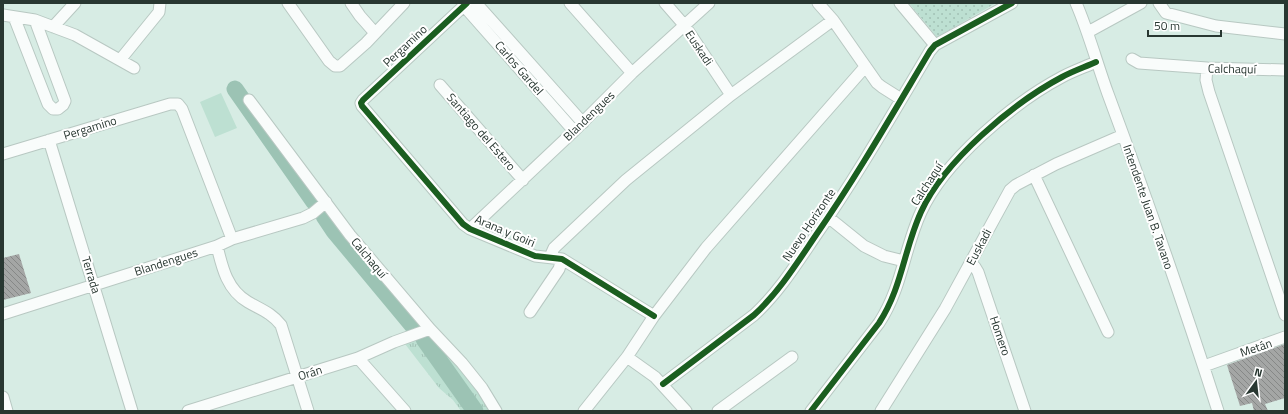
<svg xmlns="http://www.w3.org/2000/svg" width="1288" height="414" font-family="'Titillium Web',sans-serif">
	<defs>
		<pattern id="grass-dots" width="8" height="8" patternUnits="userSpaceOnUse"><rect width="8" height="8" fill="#bde0d2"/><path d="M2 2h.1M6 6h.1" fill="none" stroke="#a2c1b5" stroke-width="1.8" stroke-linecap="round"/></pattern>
		<pattern id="park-tufts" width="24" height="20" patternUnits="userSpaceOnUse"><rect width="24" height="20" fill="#bde0d2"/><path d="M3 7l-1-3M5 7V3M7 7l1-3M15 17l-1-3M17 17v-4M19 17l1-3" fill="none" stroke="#a2c1b5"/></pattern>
		<pattern id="building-back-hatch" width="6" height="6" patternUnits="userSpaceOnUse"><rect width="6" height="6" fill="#a4a6a5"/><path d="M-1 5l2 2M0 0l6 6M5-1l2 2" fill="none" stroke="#868887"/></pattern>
	</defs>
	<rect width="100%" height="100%" fill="#d7ece4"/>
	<!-- grass -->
	<path fill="url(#grass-dots)" d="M909,3H996L937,37Z"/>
	<!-- park -->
	<path fill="url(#park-tufts)" d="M426,336L433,340L480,392L491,411H461L453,400L439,388L405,344Z"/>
	<!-- garden -->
	<path fill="#bde0d2" d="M221,93L237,128L215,137L200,102Z
		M442,353L467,384L452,397L426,365Z"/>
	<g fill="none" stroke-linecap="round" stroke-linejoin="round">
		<!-- river -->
		<path stroke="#9cc3b4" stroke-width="17" d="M235,89L314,202
			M324,216L334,231L413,326
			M424,339L475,411"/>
	</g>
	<!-- building -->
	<path fill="url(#building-back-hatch)" d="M19,254L31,293L3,300V258Z
		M1285,344V398L1265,404L1268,411H1254L1252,403L1240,406L1227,365Z"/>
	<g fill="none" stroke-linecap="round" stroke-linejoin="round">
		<!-- minor casing -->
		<g stroke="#b8c8c2" stroke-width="13">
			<path id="minor" d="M288,3L329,61L335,66H340L366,43L404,3
				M351,3L360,16L375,33
				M467,3L363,100L361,103L362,106L463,224L470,229L535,256L562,259L654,316
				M476,3L583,123
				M570,3L632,73
				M665,3L685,26L731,95
				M818,3L833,20L877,83L882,87L901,99
				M900,3L935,45
				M1076,3C1089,33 1097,64 1108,94C1147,199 1184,305 1218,411
				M1159,3L1166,13L1216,26L1285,34
				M464,6L574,131
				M3,15L35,20L75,35L134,68
				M14,17L48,104L53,109H58L63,105L65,101L35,20
				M53,27L75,3
				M1088,32L1141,3
				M1132,59L1139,63L1207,68L1285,70
				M120,60L159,12L160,3
				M1207,68L1206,80L1209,92L1285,315
				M440,85L523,180
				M249,100L350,235L430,329L462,363L482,388L496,411
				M49,140L132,411
				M3,154L170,104H178L182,109L232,239
				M1034,175L1108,332
				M828,217L864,246L884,256L904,261
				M470,229L574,131L632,73L709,3
				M217,246C222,267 227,290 248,302C260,309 272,313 281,325L308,411
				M550,257L554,248L626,180L731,95L833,20
				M970,264L975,267L978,272L1025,411
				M530,312L559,269L562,259
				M3,314L217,246L232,239L303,218L313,213L326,202
				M627,357L655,377L686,411
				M358,358L405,411
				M1204,366L1285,337
				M663,384L754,315C779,292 797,263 816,235C857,176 893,113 930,51L935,45L1012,3
				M3,397L7,411
				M188,411L358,358L394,342L430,329
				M584,411L627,357L654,316L706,248L865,67
				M718,411L792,357
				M811,411L879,323C902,288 904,249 921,212C944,161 1013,103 1062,77C1073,71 1085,67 1096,62
				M881,411L945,309L1010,190L1016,185L1056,164L1123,135"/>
		</g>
		<!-- minor -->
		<use href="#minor" stroke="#f9fcfb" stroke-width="11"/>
		<!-- cycleway casing -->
		<g stroke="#fff" stroke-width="8">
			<path id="cycleway" d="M467,3L363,100L361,103L362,106L463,224L470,229L535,256L562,259L654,316
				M663,384L754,315C779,292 797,263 816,235C857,176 893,113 930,51L935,45L1012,3
				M811,411L879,323C902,288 904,249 921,212C944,161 1013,103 1062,77C1073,71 1085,67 1096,62"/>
		</g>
		<!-- cycleway -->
		<use href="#cycleway" stroke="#1b5e20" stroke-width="6"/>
	</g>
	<g text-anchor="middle" stroke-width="4" stroke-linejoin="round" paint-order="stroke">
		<!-- street labels -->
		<g font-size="12" fill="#283731" stroke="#fff">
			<text transform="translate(405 46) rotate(-43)" y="4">Pergamino</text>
			<text transform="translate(699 48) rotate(56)" y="4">Euskadi</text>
			<text transform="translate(519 68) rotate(49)" y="4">Carlos Gardel</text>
			<text transform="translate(1232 69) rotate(1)" y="4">Calchaquí</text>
			<text transform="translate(589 116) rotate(-44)" y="4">Blandengues</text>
			<text transform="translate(90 128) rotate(-17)" y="4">Pergamino</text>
			<text transform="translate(481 132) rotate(49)" y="4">Santiago del Estero</text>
			<text transform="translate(927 184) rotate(-57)" y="4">Calchaquí</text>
			<text transform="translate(1148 207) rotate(71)" y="4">Intendente Juan B. Tavano</text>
			<text transform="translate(809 225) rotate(-56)" y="4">Nuevo Horizonte</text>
			<text transform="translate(505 231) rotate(23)" y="4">Arana y Goiri</text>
			<text transform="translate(979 247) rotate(-62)" y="4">Euskadi</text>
			<text transform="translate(369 258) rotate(50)" y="4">Calchaquí</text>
			<text transform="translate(166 262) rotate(-18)" y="4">Blandengues</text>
			<text transform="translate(91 275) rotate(73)" y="4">Terrada</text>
			<text transform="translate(1000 336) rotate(71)" y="4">Homero</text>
			<text transform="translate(1256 348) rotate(-19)" y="4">Metán</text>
			<text transform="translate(310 373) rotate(-17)" y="4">Orán</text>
		</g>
	</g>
	<!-- border -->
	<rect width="1288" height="414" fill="none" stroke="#283731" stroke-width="8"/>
	<!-- north arrow -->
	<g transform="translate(1256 382) rotate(15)" stroke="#ffffff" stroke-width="3" paint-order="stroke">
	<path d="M0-3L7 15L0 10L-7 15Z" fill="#283731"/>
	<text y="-6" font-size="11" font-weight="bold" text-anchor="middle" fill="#283731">N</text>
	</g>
	<!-- scale -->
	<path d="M1148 30v6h73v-6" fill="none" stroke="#283731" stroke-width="2"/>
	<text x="1154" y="30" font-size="12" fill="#283731" stroke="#ffffff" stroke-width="3" paint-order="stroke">50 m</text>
</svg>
